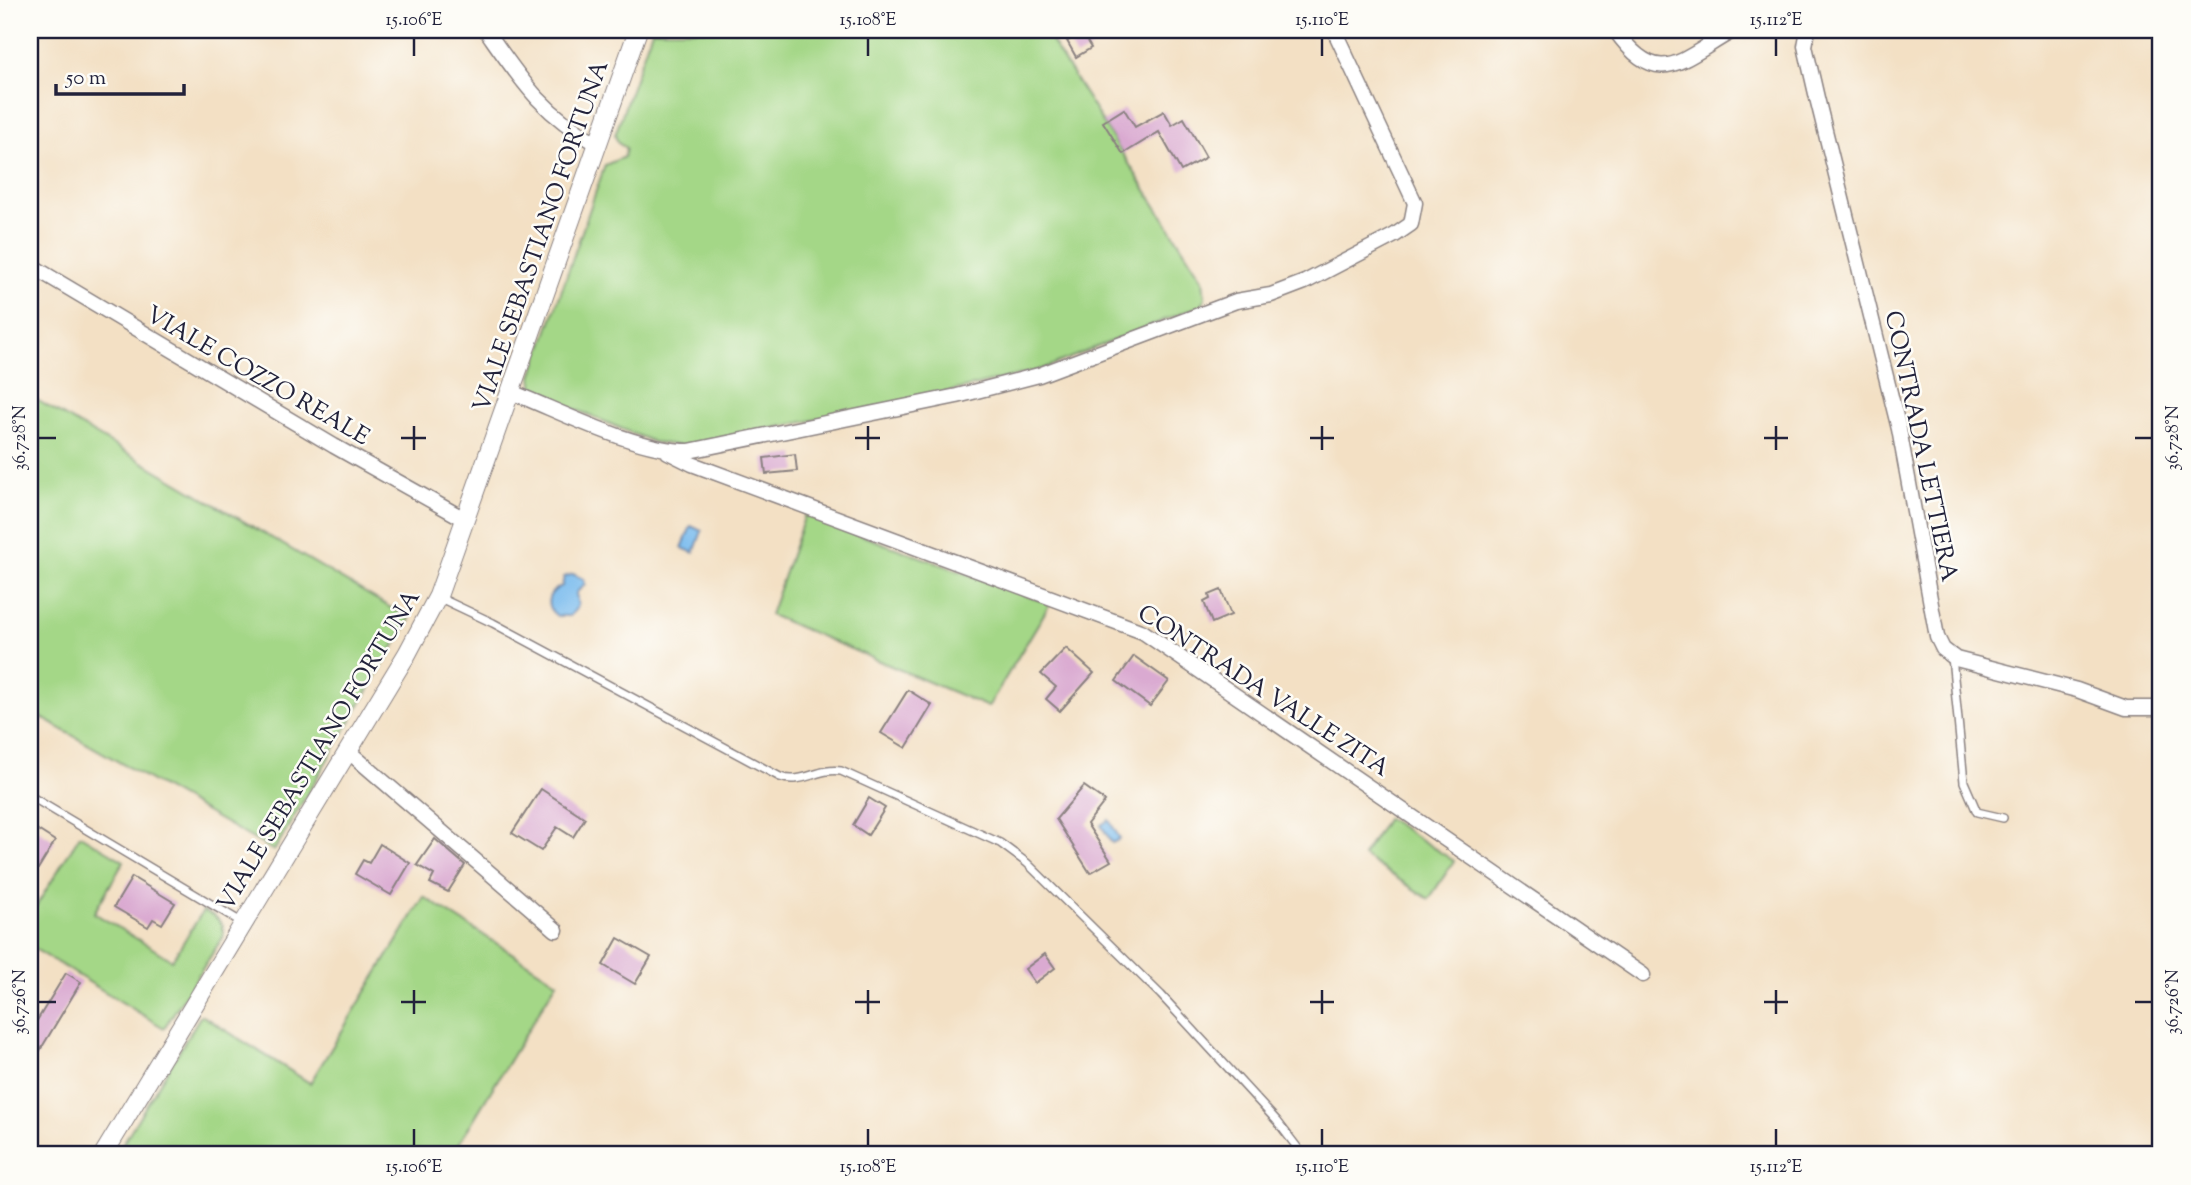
<svg xmlns="http://www.w3.org/2000/svg" width="2191" height="1185" font-family="'Sorts Mill Goudy',serif">
	<rect width="100%" height="100%" fill="#fdfcf7"/>
	<filter id="ink" filterUnits="userSpaceOnUse"><feTurbulence type="fractalNoise" baseFrequency=".0143" numOctaves="2"/><feDisplacementMap in="SourceGraphic" scale="14" xChannelSelector="R" yChannelSelector="G"/><feConvolveMatrix kernelMatrix="1 2 1 2 8 2 1 2 1" color-interpolation-filters="sRGB"/></filter>
	<filter id="wash" filterUnits="userSpaceOnUse"><feTurbulence type="fractalNoise" baseFrequency=".00686" numOctaves="4" result="noise"/><feDisplacementMap in="SourceGraphic" scale="28" xChannelSelector="R" yChannelSelector="G"/><feGaussianBlur stdDeviation="1.57" result="paint"/><feColorMatrix in="noise" values="0 0 0 0 0 0 0 0 0 0 0 0 0 0 0 0 0 1.4 0 .05"/><feComposite in="paint" operator="in"/></filter>
	<g filter="url(#wash)">
		<rect width="100%" height="100%" fill="#f3e0c4"/>
		<!-- green -->
		<path fill="#a4d787" stroke="#637c61" stroke-width="2" d="M652,30H1044L1203,280L1205,298L1202,305L1040,370L901,403L682,446L653,442L534,392L532,376L605,165L624,157L626,148L618,143L615,135Z
			M30,396L410,619L274,851L30,711Z
			M805,515L1050,604L988,707L770,615Z
			M1387,818L1454,861L1429,899L1363,856Z
			M80,835L124,861L94,913L172,960L203,911C215,915 226,922 223,937L164,1028L30,946V916Z
			M424,897L557,982L452,1155H116L201,1015L310,1083Z"/>
		<!-- water -->
		<path fill="#79bbee" stroke="#4e6e94" stroke-width="2" d="M691,526L702,531L694,553L682,548Z
			M573,574L583,579L585,584L576,593L578,606L570,616H557C543,606 547,592 562,586L564,577Z
			M1109,820L1120,839L1112,843L1101,825Z"/>
		<g id="blocks">
			<!-- building -->
			<path fill="#daaad1" d="M1082,33L1091,48L1076,57L1067,41Z
				M1124,109L1135,127L1164,111L1172,125L1184,118L1206,157L1181,171L1159,132L1123,154L1103,122Z
				M795,454L797,471L766,474L764,458Z
				M1221,590L1231,615L1212,623L1204,602L1210,599L1209,595Z
				M1066,648L1094,673L1060,711L1046,699L1056,687L1041,674Z
				M1134,656L1169,681L1150,706L1116,681Z
				M908,690L932,705L906,748L881,733Z
				M1084,786L1105,801L1087,824L1111,861L1090,873L1056,819Z
				M541,789L585,818L573,837L557,827L541,851L512,833Z
				M869,798L885,808L868,835L853,825Z
				M30,825L55,841L30,882Z
				M435,839L465,865L448,892L430,883L434,875L417,865Z
				M380,844L410,863L391,895L355,874L363,860L369,863Z
				M132,877L175,903L162,924L153,919L148,927L114,907Z
				M618,938L651,957L635,984L603,965Z
				M1045,954L1055,968L1035,983L1025,969Z
				M66,973L81,982L30,1067V1032Z"/>
		</g>
	</g>
	<g filter="url(#ink)">
		<use href="#blocks" fill-opacity="0" stroke="#8a8180" stroke-width="2"/>
		<g fill="none" stroke-linecap="round" stroke-linejoin="round">
			<!-- service casing -->
			<g stroke="#8a8180" stroke-width="10">
				<path id="service" d="M438,597L493,623L780,777C802,785 819,767 841,771L1000,843L1027,863L1161,995L1277,1121L1303,1155
					M1952,657L1964,782L1977,812L2003,818
					M30,796L243,923"/>
			</g>
			<!-- minor casing -->
			<g stroke="#8a8180" stroke-width="17">
				<path id="minor" d="M486,30C521,80 542,114 598,144
					M1615,30C1659,92 1680,60 1734,30
					M1808,30L1805,46L1817,98L1899,429L1937,637L1943,649L1956,659L2077,690L2126,708H2161
					M30,265L334,446L466,520
					M511,392C562,412 636,451 689,451L957,396L1039,375L1236,301L1271,295L1305,282L1395,235L1411,224L1415,203L1334,30
					M668,452L692,464L1143,632L1643,975
					M348,751L556,930"/>
			</g>
			<!-- tertiary casing -->
			<g stroke="#8a8180" stroke-width="20">
				<path id="tertiary" d="M103,1155L407,654L438,596L638,30"/>
			</g>
			<!-- service -->
			<use href="#service" stroke="#fff" stroke-width="7"/>
			<!-- minor -->
			<use href="#minor" stroke="#fff" stroke-width="14"/>
			<!-- tertiary -->
			<use href="#tertiary" stroke="#fff" stroke-width="18"/>
		</g>
	</g>
	<!-- ticks -->
	<path fill="none" stroke="#22223b" stroke-width="2.5" d="M414,38V56M868,38V56M1322,38V56M1776,38V56M414,426V450M868,426V450M1322,426V450M1776,426V450M38,438H56M401,438H426M855,438H880M1310,438H1334M1764,438H1788M2135,438H2152M414,990V1014M868,990V1014M1322,990V1014M1776,990V1014M38,1002H56M401,1002H426M855,1002H880M1310,1002H1334M1764,1002H1788M2135,1002H2152M414,1129V1146M868,1129V1146M1322,1129V1146M1776,1129V1146"/>
	<g text-anchor="middle" stroke-width="5" stroke-linejoin="round" paint-order="stroke">
		<!-- street labels -->
		<g font-size="24" fill="#22223b" stroke="#fdfcf7">
			<text transform="translate(540 236) rotate(-71)" y="8">VIALE SEBASTIANO FORTUNA</text>
			<text transform="translate(258 375) rotate(30)" y="8">VIALE COZZO REALE</text>
			<text transform="translate(1922 446) rotate(78)" y="8">CONTRADA LETTIERA</text>
			<text transform="translate(1264 690) rotate(33)" y="8">CONTRADA VALLE ZITA</text>
			<text transform="translate(318 750) rotate(-59)" y="8">VIALE SEBASTIANO FORTUNA</text>
		</g>
	</g>
	<!-- margin -->
	<rect width="2191" height="1185" fill="none" stroke="#fdfcf7" stroke-width="77"/>
	<!-- scale -->
	<path d="M56 84v10h128v-10" fill="none" stroke="#22223b" stroke-width="3.5"/>
	<text x="66" y="84" font-size="21" fill="#22223b" stroke="#fdfcf7" stroke-width="5" paint-order="stroke">50 m</text>
	<rect x="38" y="38" width="2114" height="1108" fill="none" stroke="#22223b" stroke-width="2.5"/>
	<g font-size="18" text-anchor="middle" fill="#22223b">
		<text x="414" y="25">15.106°E</text>
		<text x="868" y="25">15.108°E</text>
		<text x="1322" y="25">15.110°E</text>
		<text x="1776" y="25">15.112°E</text>
		<text transform="translate(19 438) rotate(-90)" y="6">36.728°N</text>
		<text transform="translate(2172 438) rotate(-90)" y="6">36.728°N</text>
		<text transform="translate(19 1002) rotate(-90)" y="6">36.726°N</text>
		<text transform="translate(2172 1002) rotate(-90)" y="6">36.726°N</text>
		<text x="414" y="1172">15.106°E</text>
		<text x="868" y="1172">15.108°E</text>
		<text x="1322" y="1172">15.110°E</text>
		<text x="1776" y="1172">15.112°E</text>
	</g>
</svg>
